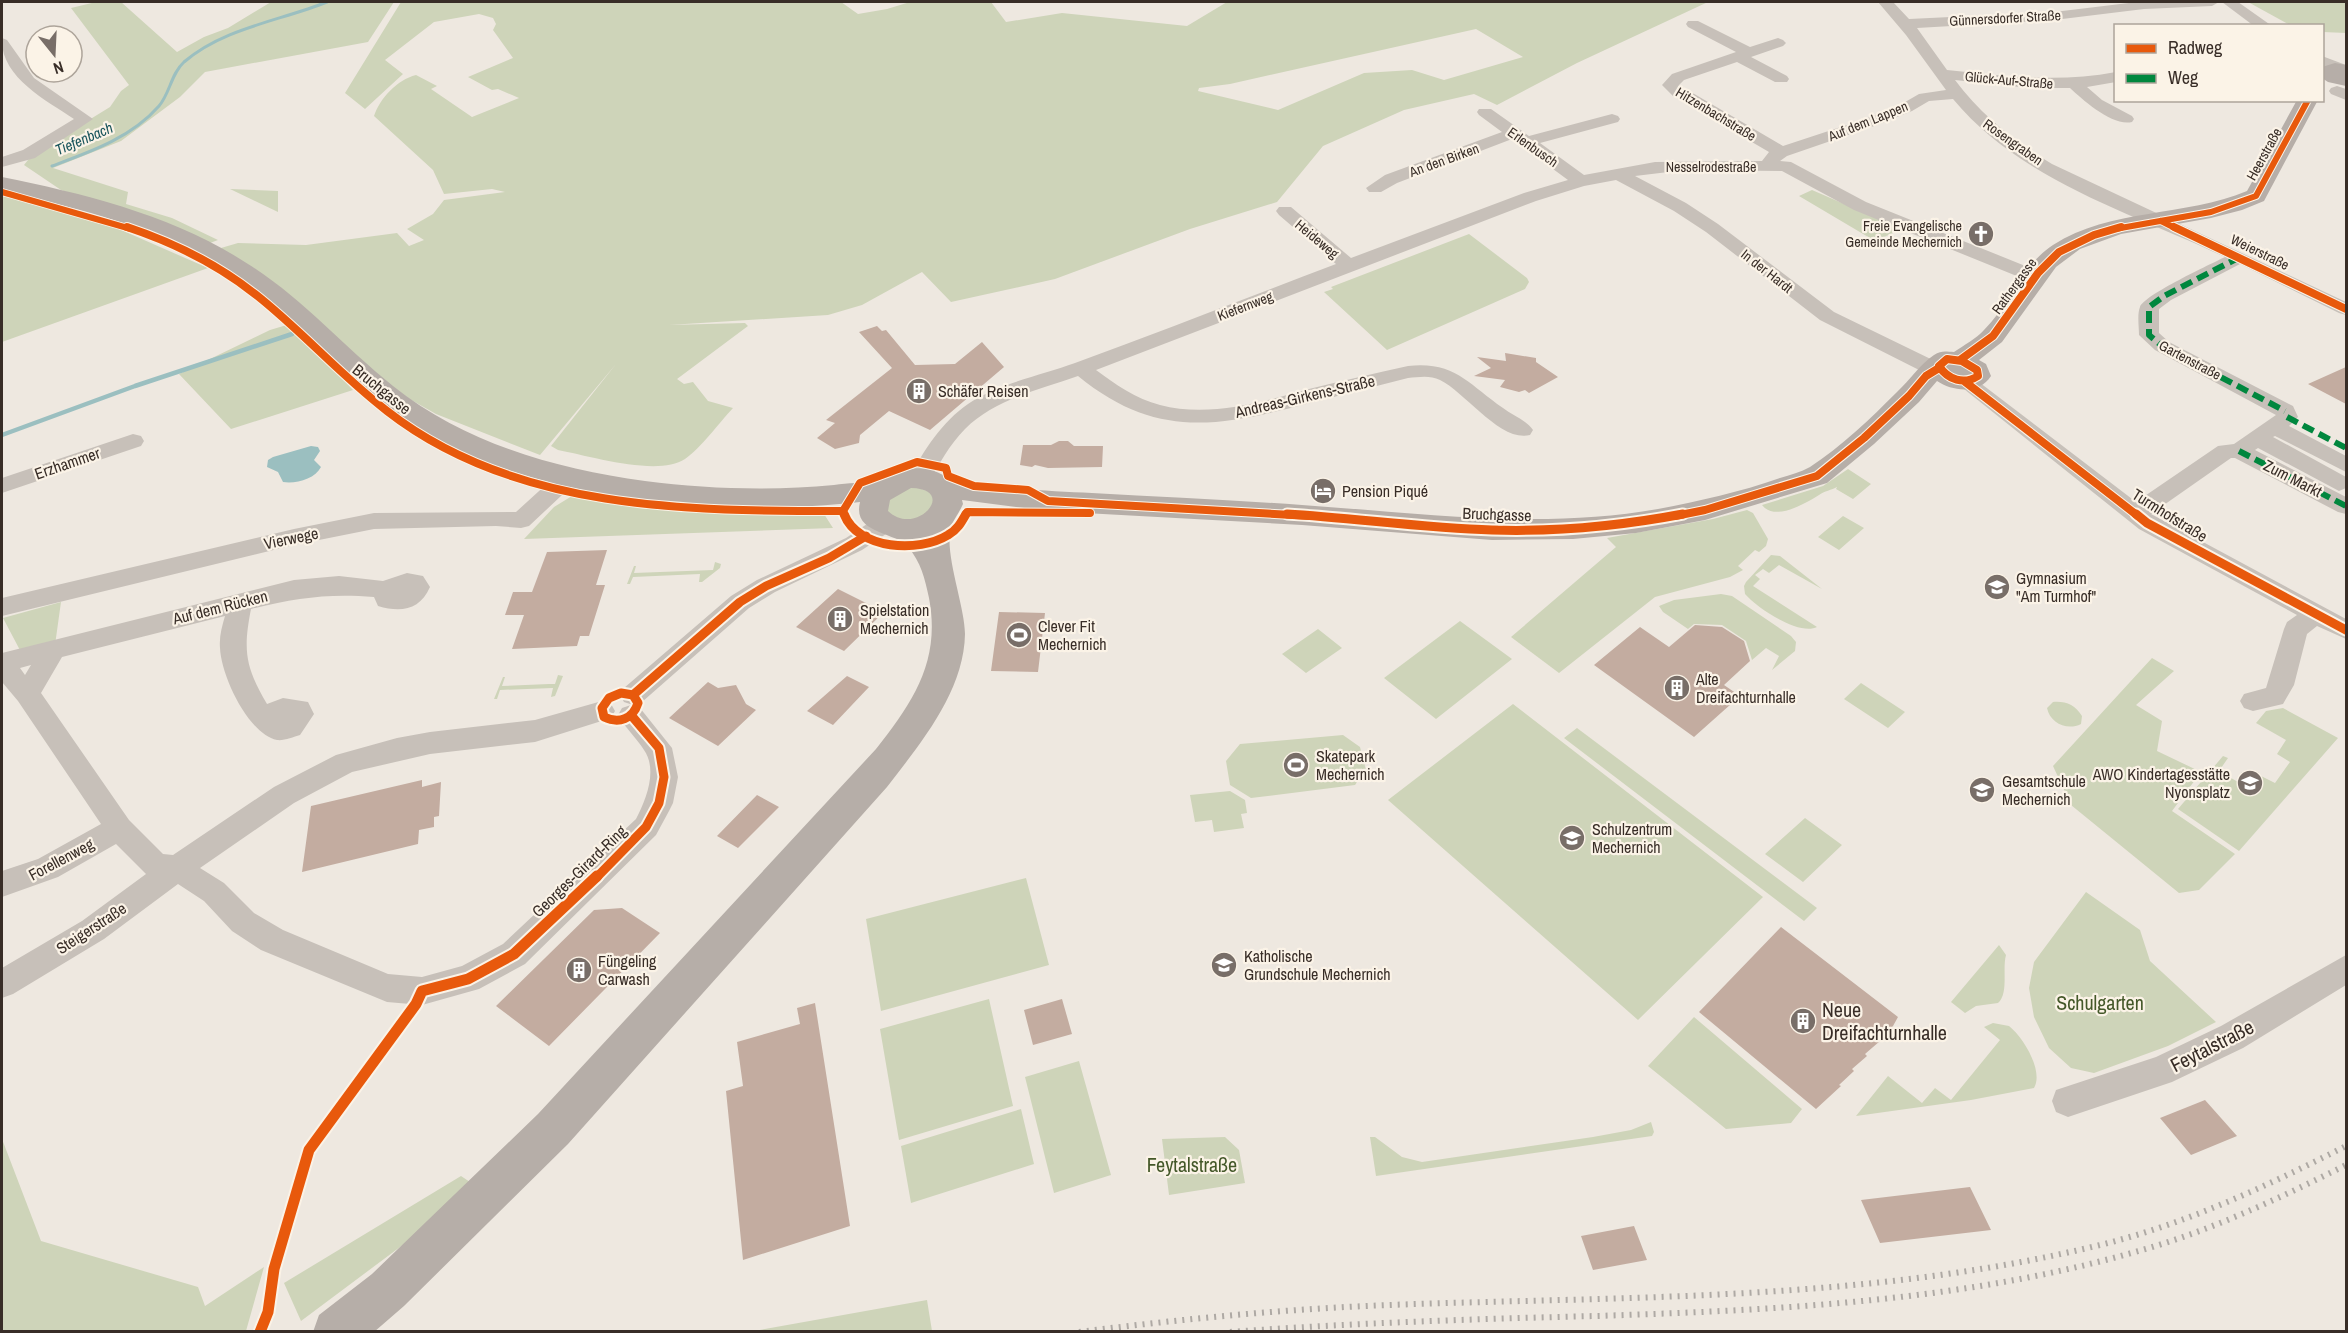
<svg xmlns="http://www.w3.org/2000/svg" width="2348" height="1333" font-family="'Archivo Narrow',sans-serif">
	<rect width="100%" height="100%" fill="#eee8e0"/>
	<!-- green -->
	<path fill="#ced4b9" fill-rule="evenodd" d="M96,2H121L177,52L204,37L228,28L271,2H394L368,42L205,72L180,97L121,141L53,168L128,192L126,204L172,218L218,240L210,243L61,190L24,165L32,155L110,107L121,91L129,85L71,8Z
		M401,2H841L858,14L887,9L910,2H991L1006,22L1062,13L1187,26L1227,2H1708L1577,63L1497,105L1474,94L1404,110L1323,146L1277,202L1190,229L1055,279L951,302L922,272L862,305L828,315L669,325L745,323L748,326L677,379L684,384L693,382L708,401L733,408C719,423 701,448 685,459C658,477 590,456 558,450L551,446L616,364L540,455L436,414L376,380L221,248L238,243L306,245L397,233L409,246L424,240L407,229L433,214L444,200L505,192L492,189L444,194L433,170L374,116C380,98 397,80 416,75L437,86L431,89L472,117L519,98L498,89L492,90L468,77L513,58L493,30L496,24L493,18L479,14L434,22L385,60L403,74L365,109L345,93ZM1476,29L1523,57L1444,80L1412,70L1364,73L1278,110L1198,91L1199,88L1230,84Z
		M2248,2H2346V33L2323,32L2322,26L2290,25Z
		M230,189L278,191V212Z
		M1812,190L1902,229L1875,241L1799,196Z
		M2,196L87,215L208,268L2,342Z
		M1469,234L1527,278L1529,282L1525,289L1387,350L1324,292L1333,289L1331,287Z
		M290,324L353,390L231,429L179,374L270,330Z
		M1848,469L1871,484L1853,499L1836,489L1837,487C1832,490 1824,491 1819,495C1806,503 1775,522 1762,505L1823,486Z
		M906,484L937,494L927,518L896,522L880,502Z
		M572,496L675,510L824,514L833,528L524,539L554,507Z
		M1747,510L1753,513L1768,539L1766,546L1759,552L1755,550L1738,566L1743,570L1730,577L1655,597L1559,673L1511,637L1616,547L1607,538L1713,519Z
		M1843,516L1864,528L1839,550L1818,537Z
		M1771,555L1780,556L1822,589L1779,565L1769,573L1763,569L1755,575L1760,579L1753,586L1817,627C1799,636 1757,608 1745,594L1744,586L1746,582Z
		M715,562L721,564L720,568L702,582H699L700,574L633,577L630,584H627L634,566H636L634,573L713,570Z
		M1721,594L1732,596L1791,636L1796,642L1795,651L1772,670L1779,656L1766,648L1752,660L1746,641L1722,625L1694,624L1688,629L1663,612L1659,606L1674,600Z
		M61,602L55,645L22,654L3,618Z
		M1460,621L1512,659L1436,719L1384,678Z
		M1318,629L1342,648L1306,673L1282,654Z
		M2152,658L2174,671L2136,705L2162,721L2157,751L2201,772L2172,811L2235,854L2199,890L2179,893L2071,805L2053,766Z
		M558,675L563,676L555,696L551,697L553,688L500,690L497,699H494L503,677H505L502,686L549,684H555Z
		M1861,683L1905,712L1888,728L1844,699Z
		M2053,702C2066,701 2075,705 2082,716L2081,724C2067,731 2050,723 2047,708Z
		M1513,704L1763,897L1638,1020L1388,800Z
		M2283,708L2338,738L2239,851L2178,809L2223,756L2228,758L2219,771L2250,789L2261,776L2275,783L2290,762L2277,754L2286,740L2256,723L2266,711Z
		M1577,728L1817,908L1804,921L1564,738Z
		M1343,735L1360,747L1366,770L1355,785L1251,798L1230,785L1226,761L1240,744Z
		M1230,791L1245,800L1247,813L1241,814L1244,828L1214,832L1212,820L1195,822L1190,795Z
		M1805,818L1842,845L1803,882L1765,854Z
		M1026,878L1049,965L881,1011L866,919Z
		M2086,892L2140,930L2150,961L2216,1022L2168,1046L2094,1073L2071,1068L2049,1048L2034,1017L2029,988L2034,962Z
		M1999,945L2006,955C2002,969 2009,993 1998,1003L1976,1006L1965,1013L1951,1002Z
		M989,999L1013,1106L899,1140L880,1029Z
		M1694,1017L1802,1109L1791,1123L1726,1129L1648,1066Z
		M1993,1023L2009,1026C2023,1037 2044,1071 2034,1088L1971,1100L1856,1116L1888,1076L1922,1103L1935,1088L1951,1100L2000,1040L1984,1027Z
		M1079,1061L1111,1175L1054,1193L1025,1077Z
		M1021,1109L1034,1164L911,1203L901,1146Z
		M1651,1122L1654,1132L1652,1136L1376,1176L1370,1137H1375L1402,1157L1422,1162L1593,1137L1631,1130Z
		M1225,1137L1239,1150L1245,1183L1169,1195L1162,1139Z
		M2,1139L41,1241L198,1287L205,1306L264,1267L246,1331H2Z
		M461,1176L479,1188L301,1321L284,1283Z
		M927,1300L932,1331H754Z"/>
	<!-- water -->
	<path fill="#9bbfc0" d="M311,446L318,447L320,451L314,460L321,467C315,479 296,484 283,482L278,472L267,467L268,460L273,457Z"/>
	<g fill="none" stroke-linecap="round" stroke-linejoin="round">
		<!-- stream-far1 -->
		<path stroke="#9bbfc0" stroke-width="3" d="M52,166C90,152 131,138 159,106C170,93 171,74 184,62C223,28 280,21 327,2"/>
		<!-- stream -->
		<path stroke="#9bbfc0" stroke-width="4.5" d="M2,435L135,386L292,334"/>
	</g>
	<!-- building -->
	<path fill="#c3aca0" d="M877,326L882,331L886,330L915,365L955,364L982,342L1004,367L930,430L889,411L860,435L859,443L835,449L817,438L835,423L826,420L892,368L859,332Z
		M1505,353L1536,358V362L1558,377L1529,393L1525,390L1519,392L1500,387L1505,380L1474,376L1491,368L1477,357L1506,361Z
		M2346,367V404L2308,384Z
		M1059,441H1068L1074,446H1103L1102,467L1048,468L1035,465L1032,467L1020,465L1023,445H1051Z
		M607,550L596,585H605L589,636H580L577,646L512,649L524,615H505L513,592H532L547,552Z
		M838,589L884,612L844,651L796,627Z
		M999,612L1045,613L1038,672L991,671Z
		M1695,625L1722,627L1744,641L1750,661L1724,685L1740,696L1694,737L1594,665L1640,627L1669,647Z
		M847,676L869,687L833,725L807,711Z
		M708,682L718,688L736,685L746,704L756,710L718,746L669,718Z
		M422,780V787L441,782L439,816L434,817V827L419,830L418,844L302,872L311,806Z
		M757,795L779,807L738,848L717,836Z
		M622,908L660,933L549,1046L496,1006L594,910Z
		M1781,927L1898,1017L1893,1026L1878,1039L1880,1041L1865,1054L1867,1056L1852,1069L1854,1071L1839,1085L1841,1086L1816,1109L1699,1012Z
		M1062,999L1072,1034L1033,1045L1024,1010Z
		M815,1003L850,1226L743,1260L726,1091L743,1086L737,1042L800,1024L797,1008Z
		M2205,1100L2237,1136L2191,1155L2160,1118Z
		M1970,1187L1991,1230L1880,1243L1861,1200Z
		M1634,1226L1647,1260L1593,1270L1581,1236Z"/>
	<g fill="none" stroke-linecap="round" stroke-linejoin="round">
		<!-- minor -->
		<path fill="#c7c0b9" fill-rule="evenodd" d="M1878,2H1893L1909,19L2054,12L2137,2H2219L2212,6L2144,9L2054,20L1917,28L1947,70C2004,76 2059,83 2116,72V82L2087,87L2102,100L2132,116L2134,119L2132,122C2113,127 2083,100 2070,88H2029L1955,80C1982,116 2014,141 2052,164L2346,302V315L2339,313L2240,264L2171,300L2159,309V333L2169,342L2293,406L2298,417L2289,426L2346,456V472L2275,436L2273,437L2346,477V488L2339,491L2258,448L2255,450L2346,497V514L2338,512L2235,458H2231L2151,514L2346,619V639L2317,626L2307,634L2294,685L2283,704L2253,711L2244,708L2240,701L2244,694L2266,688L2284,629L2287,622L2297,615L2139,529L1954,381L1957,376L1964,375L1971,376L2136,502L2218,446L2234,444L2276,415L2155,350L2139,335C2139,327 2137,314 2140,307C2144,295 2211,264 2225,257C2132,213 2021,181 1953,99L1929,101L1912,111L1877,125L1787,156L1780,161L1791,162L1866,202L2043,273L2046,277L2043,281H2029L1854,210L1782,171L1685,170L1635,176L1686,203L1718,224L1834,312L1943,365L1946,370L1943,375L1936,376L1929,375L1820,320L1706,232L1674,211L1616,180L1584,186L1536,201L1096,370C1115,384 1136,399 1160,405C1209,418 1262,402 1309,389C1342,381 1375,373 1408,366C1455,361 1468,384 1503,408C1512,415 1526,420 1533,430L1530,435C1501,443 1465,392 1440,380C1430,375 1419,377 1408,378C1374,387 1340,395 1306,404C1217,427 1155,439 1078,376C1039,390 995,399 965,429C949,445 939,465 928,483L920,486L912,483L909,478C924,450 942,422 968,404C997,384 1042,375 1075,363C1162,331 1249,297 1336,264L1279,215L1276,211L1279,207H1291L1351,258L1524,193L1568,180L1512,139L1397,183L1381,192H1369L1366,188L1385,175L1502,132L1479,115L1477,112L1479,109H1491L1529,136L1612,114L1618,116L1620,119L1618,122L1540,143L1584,175L1655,162L1762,161L1769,152L1673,96L1662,85L1672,74L1736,52L1688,27L1686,24L1688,21H1698L1750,47L1778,38L1783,40L1786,43L1783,46L1751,57L1787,76L1789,79L1787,82H1775L1737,62L1684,80L1679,85L1783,146L1865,119L1900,105L1919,94L1946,90L1906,35Z
			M2222,2H2238L2272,26H2254Z
			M2,38L7,40L34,78L93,119L35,158L2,167V157L23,150L74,119C46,100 0,77 2,38Z
			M2322,56L2346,65V74L2322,67Z
			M2337,86L2346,89V100L2331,94L2329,91L2331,88Z
			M133,434L141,436L144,441L141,446L2,493V478Z
			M569,468L577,471L580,476L577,481L529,526L521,528L496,526L374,529L294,545L2,616V598L294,529L374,513L516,512L561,471Z
			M884,516L892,518L896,524L892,530L862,550L775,592L749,608L642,702L633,705L624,702L620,695L624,688L731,596L757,580L846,538L876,518Z
			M407,573L423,576L430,587C420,610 401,613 378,606L374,597C329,593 295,598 251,609C243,650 245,667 267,704L283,698L308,702L314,714L300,735C293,737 284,741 277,740C248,734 221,675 220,648C219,637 222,626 225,616L62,657L41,693L129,820L163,854L173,855L274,787L336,755L397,738L430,732L535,720L602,701L611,704L615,711L611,718L535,742L430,754L352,772L294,803L200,868L224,883L254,913L283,930L388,974L422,977L462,966L503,944L636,819C646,800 658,770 644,750C636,737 625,728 618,715L622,708L631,705L640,708L672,748L678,777L673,803L669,811L656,835L525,964L479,989L422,1005L387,1002L261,950L232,931L204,901L178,884L104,939L13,994L2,998V968L82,921L146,874L116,844L58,877L2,897V871L38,859L101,824L18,701L2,682V653L294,580L339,576L383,581ZM31,665L25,675L20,668Z
			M2346,955V985L2243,1048L2172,1082L2068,1117L2056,1112L2052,1101L2056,1090L2156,1057L2221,1026Z"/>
		<!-- major -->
		<path fill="#b6aea8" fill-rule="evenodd" d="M2335,63L2346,65V86L2328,82L2322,78V67Z
			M2297,100H2318L2264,201L2242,210L2211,218L2121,234L2080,249L2056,267L2002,342L1979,360L1986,364L1991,376C1980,394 1953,392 1937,381L1919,402L1874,444L1827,483L1705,520L1636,533L1573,539L1492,540L1302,525L1048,511L962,500L963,504C960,511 955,518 952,524C942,549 965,605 965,634C964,692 920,744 887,787L568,1144L404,1306L374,1332H313L319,1315L372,1274L538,1114L876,749C913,702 941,661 929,598C925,579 921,562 908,547C894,531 852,534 860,502C721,518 530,501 409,424C353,388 311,335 259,294C185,235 92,211 2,191V177C86,194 175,216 248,264C302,298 343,346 393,386C465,443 555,469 645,481C707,489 772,491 834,485C848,483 863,483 876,480C894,475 907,466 927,469C937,471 946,477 956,480C996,489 1050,491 1092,493C1162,497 1232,500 1302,505C1420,513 1540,530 1658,509C1700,501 1740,492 1780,478C1790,475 1801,472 1810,467C1841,447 1871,418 1897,392C1910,380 1920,364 1934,355C1942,350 1946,352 1954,352C1964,345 1976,339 1984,330C2010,304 2022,265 2053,245C2111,208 2185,217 2247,191ZM911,488C959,489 916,538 888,511L890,500Z"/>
		<!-- rail -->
		<path stroke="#aea9a4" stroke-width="6" stroke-dasharray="2 6" stroke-linecap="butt" d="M1079,1332C1182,1319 1285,1309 1389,1305C1627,1296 1867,1302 2100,1245C2186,1224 2267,1186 2346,1146
			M1230,1332C1352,1323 1474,1319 1596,1316C1776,1310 1960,1302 2135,1252C2208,1232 2278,1199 2346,1165"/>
		<!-- quiet -->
		<path stroke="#00873e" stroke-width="6" stroke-dasharray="12 6" stroke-linecap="butt" d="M2240,257L2164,296L2149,307V335L2162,346L2285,411
			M2287,417L2346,448
			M2239,451L2346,506"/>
		<!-- cycleway-far3 casing -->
		<g stroke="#fbf3e7" stroke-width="8">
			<path id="cycleway-far3" d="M2,192L131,229
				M2161,221L2177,229
				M2115,229L2211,212L2256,196L2308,100"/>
		</g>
		<!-- cycleway-far2 casing -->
		<g stroke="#fbf3e7" stroke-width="10">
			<path id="cycleway-far2" d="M127,227C172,242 217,264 255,294C301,330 340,375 387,411C515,511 689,511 843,511
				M2174,227L2346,309
				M1947,359L1962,361L1977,370L1978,376C1964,385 1948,380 1939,366Z
				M1960,360L1993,336L2038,273L2059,252L2094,235L2121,227
				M1964,381L2138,516
				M843,511L860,483L917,462L946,468L948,476L974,486L1028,490L1048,501L1310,516
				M843,511L845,516
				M965,516L967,512L1090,513
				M1675,516L1705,510L1817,476L1864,438L1909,396L1926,376L1939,368"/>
		</g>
		<!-- cycleway-far1 casing -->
		<g stroke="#fbf3e7" stroke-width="13">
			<path id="cycleway-far1" d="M844,514C858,550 919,553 948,535C957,530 961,523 966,514
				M1287,514C1355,518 1423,528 1492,530C1556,532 1620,526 1683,514
				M2136,514L2147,523L2346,630
				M621,693L633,695L638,703C633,719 619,724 604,717L602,708L609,698Z
				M633,695L740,602L766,586L829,558L866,536
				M596,878L646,827L659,803L664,777L659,748L631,715"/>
		</g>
		<!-- cycleway casing -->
		<g stroke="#fbf3e7" stroke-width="15">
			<path id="cycleway" d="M260,1332L268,1312L274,1269L309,1150L416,1004L422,991L468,979L514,954L597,876"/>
		</g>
		<!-- cycleway-far3 -->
		<use href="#cycleway-far3" stroke="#e8590c" stroke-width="6"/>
		<!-- cycleway-far2 -->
		<use href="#cycleway-far2" stroke="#e8590c" stroke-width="8"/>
		<!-- cycleway-far1 -->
		<use href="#cycleway-far1" stroke="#e8590c" stroke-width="9"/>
		<!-- cycleway -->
		<use href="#cycleway" stroke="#e8590c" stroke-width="11"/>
	</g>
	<!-- icons -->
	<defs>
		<g id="church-disc" transform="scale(1.35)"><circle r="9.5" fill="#786e68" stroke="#fbf3e7"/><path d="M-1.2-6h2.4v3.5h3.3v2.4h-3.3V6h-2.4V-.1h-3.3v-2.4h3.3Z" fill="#fff"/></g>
		<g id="building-disc" transform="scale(1.35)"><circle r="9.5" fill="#786e68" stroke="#fbf3e7"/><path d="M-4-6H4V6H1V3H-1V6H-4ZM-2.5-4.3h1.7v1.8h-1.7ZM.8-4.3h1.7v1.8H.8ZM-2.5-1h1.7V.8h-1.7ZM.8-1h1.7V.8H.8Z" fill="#fff"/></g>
		<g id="hotel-disc" transform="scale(1.35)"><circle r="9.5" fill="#786e68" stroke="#fbf3e7"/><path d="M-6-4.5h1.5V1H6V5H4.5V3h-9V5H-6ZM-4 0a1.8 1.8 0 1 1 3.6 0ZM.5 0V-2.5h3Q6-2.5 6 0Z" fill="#fff"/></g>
		<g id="school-disc" transform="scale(1.35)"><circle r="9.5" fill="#786e68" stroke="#fbf3e7"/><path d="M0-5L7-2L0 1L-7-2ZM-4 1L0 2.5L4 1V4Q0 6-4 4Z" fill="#fff"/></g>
		<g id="stadium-disc" transform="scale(1.35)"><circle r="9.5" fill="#786e68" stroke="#fbf3e7"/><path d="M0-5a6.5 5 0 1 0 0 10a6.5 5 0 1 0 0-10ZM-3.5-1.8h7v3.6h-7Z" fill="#fff"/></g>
	</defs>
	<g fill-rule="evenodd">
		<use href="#church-disc" x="1981" y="234"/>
		<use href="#building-disc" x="919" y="391"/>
		<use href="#hotel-disc" x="1323" y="491"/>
		<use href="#school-disc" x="1997" y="587"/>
		<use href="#building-disc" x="840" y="619"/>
		<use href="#stadium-disc" x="1019" y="635"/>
		<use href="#building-disc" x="1677" y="688"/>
		<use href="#stadium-disc" x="1296" y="765"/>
		<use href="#school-disc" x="2250" y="783"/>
		<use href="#school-disc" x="1982" y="790"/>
		<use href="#school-disc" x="1572" y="838"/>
		<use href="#school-disc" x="1224" y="965"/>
		<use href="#building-disc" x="579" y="970"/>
		<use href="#building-disc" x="1803" y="1021"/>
	</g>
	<g text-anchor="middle" stroke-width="4.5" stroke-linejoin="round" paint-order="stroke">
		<!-- far-street labels -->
		<g font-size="14" fill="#382d27" stroke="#fbf3e7">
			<text transform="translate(2005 18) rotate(-3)" y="5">Günnersdorfer Straße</text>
			<text transform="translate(2009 80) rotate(5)" y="5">Glück-Auf-Straße</text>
			<text transform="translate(1716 114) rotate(31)" y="5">Hitzenbachstraße</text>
			<text transform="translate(1868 121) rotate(-22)" y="5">Auf dem Lappen</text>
			<text transform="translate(2013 142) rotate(35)" y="5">Rosengraben</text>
			<text transform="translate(1533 147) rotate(35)" y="5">Erlenbusch</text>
			<text transform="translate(2264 154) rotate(-61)" y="5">Heerstraße</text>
			<text transform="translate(1444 160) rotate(-20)" y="5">An den Birken</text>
			<text x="1711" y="172">Nesselrodestraße</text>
			<text transform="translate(1317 239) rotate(40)" y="5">Heideweg</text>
			<text transform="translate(2260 252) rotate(26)" y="5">Weierstraße</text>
			<text transform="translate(1767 271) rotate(38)" y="5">In der Hardt</text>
			<text transform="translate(2014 286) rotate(-54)" y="5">Rathergasse</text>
			<text transform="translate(1245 306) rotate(-21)" y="5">Kiefernweg</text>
			<text transform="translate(2190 360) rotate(28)" y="5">Gartenstraße</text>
		</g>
		<!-- far-poi labels -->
		<g font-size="14" fill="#382d27" stroke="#fbf3e7" text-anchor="end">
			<text x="1962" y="231">Freie Evangelische<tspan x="1962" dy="16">Gemeinde Mechernich</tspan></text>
		</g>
		<!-- far-water labels -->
		<g font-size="15" font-style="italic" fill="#19555c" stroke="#fbf3e7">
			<text transform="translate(84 139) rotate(-23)" y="5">Tiefenbach</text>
		</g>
		<!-- street labels -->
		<g font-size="16" fill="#382d27" stroke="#fbf3e7">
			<text transform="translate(382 389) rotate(39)" y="6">Bruchgasse</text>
			<text transform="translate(1305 396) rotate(-13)" y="6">Andreas-Girkens-Straße</text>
			<text transform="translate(67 463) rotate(-19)" y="6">Erzhammer</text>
			<text transform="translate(2293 478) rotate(27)" y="6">Zum Markt</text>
			<text transform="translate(1497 514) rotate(2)" y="6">Bruchgasse</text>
			<text transform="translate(2170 515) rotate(32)" y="6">Turmhofstraße</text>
			<text transform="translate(291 538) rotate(-12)" y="6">Vierwege</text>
			<text transform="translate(220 607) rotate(-14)" y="6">Auf dem Rücken</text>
			<text transform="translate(61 859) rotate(-28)" y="6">Forellenweg</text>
			<text transform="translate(579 871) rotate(-44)" y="6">Georges-Girard-Ring</text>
			<text transform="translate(91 928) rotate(-33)" y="6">Steigerstraße</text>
		</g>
		<!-- poi labels -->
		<g font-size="16" fill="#382d27" stroke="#fbf3e7" text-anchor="start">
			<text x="938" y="397">Schäfer Reisen</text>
			<text x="1342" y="497">Pension Piqué</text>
			<text x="2016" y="584">Gymnasium<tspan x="2016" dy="18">"Am Turmhof"</tspan></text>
			<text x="860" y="616">Spielstation<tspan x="860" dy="18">Mechernich</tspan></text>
			<text x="1038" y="632">Clever Fit<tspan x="1038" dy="18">Mechernich</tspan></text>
			<text x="1696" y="685">Alte<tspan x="1696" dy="18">Dreifachturnhalle</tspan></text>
			<text x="1316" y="762">Skatepark<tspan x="1316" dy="18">Mechernich</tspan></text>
			<text x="2230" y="780" text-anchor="end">AWO Kindertagesstätte<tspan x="2230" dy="18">Nyonsplatz</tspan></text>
			<text x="2002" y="787">Gesamtschule<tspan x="2002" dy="18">Mechernich</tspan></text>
			<text x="1592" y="835">Schulzentrum<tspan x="1592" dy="18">Mechernich</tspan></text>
			<text x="1244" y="962">Katholische<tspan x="1244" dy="18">Grundschule Mechernich</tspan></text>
			<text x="598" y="967">Füngeling<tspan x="598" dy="18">Carwash</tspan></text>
		</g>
		<!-- near-park labels -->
		<g font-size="20" fill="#445829" stroke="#fbf3e7">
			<text x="2100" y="1010">Schulgarten</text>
			<text x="1192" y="1172">Feytalstraße</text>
		</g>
		<!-- near-poi labels -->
		<g font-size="20" fill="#382d27" stroke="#fbf3e7" text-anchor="start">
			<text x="1822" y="1017">Neue<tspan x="1822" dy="23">Dreifachturnhalle</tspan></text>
		</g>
		<!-- near-street labels -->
		<g font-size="20" fill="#382d27" stroke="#fbf3e7">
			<text transform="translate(2212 1046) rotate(-27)" y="7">Feytalstraße</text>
		</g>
	</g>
	<!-- border -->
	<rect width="2348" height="1333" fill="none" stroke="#382d27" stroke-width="6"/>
	<!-- legend -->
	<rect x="2114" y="24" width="210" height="78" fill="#fbf3e7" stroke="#ada49a" stroke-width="1.5"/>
	<rect x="2126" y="44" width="30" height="9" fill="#e8590c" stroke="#ada49a" stroke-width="1.5"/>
	<text x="2168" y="54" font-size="18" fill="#382d27">Radweg</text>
	<rect x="2126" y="74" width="30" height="9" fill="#00873e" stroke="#ada49a" stroke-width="1.5"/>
	<text x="2168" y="84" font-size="18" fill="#382d27">Weg</text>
	<!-- north arrow -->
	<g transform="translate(54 54) rotate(162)"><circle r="28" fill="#fbf3e7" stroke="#ada49a" stroke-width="1.5"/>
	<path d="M0-4.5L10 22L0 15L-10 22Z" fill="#786e68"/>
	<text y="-9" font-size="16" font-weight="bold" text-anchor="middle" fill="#382d27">N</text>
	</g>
</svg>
